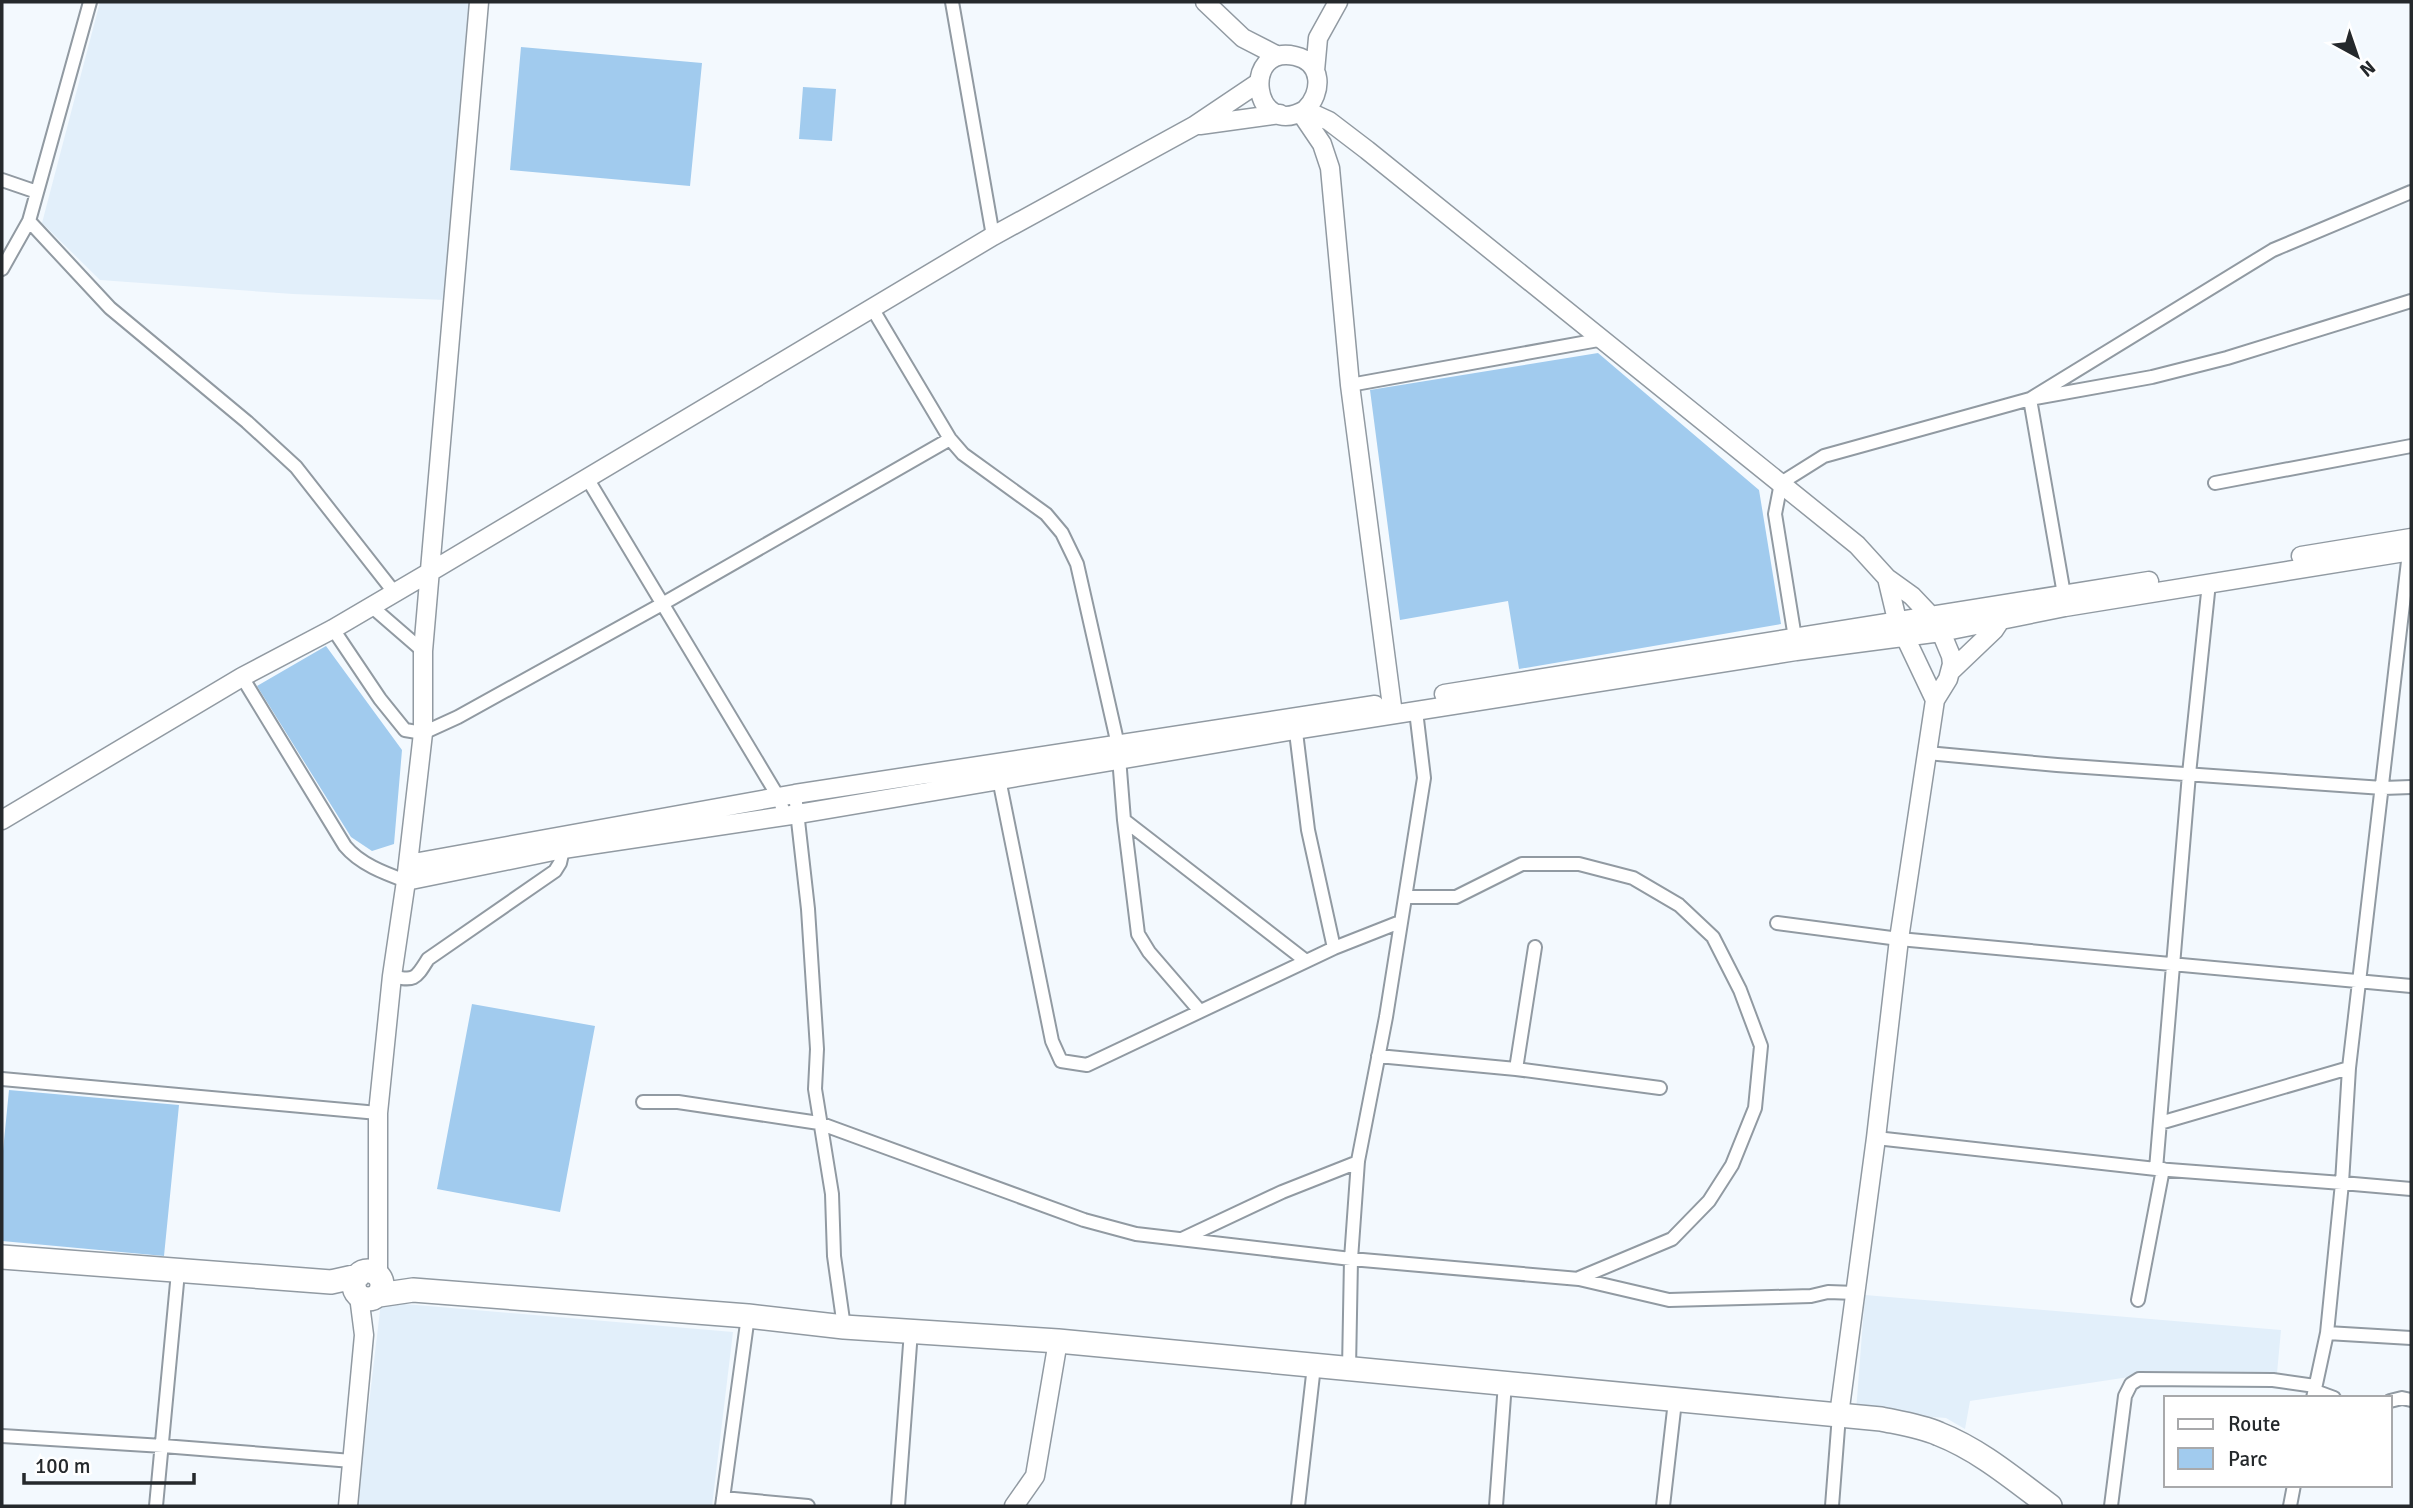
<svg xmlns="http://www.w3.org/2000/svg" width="2413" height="1508" font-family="Signika,sans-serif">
	<rect width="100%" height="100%" fill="#f3f9fe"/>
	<!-- built -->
	<path fill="#e2effa" d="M100,2H475L446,300L293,294L100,280L42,223Z
		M1865,1295L2281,1330L2276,1384L2129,1377L1970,1401L1965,1429L1946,1418L1856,1411Z
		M381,1302L733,1332L712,1506H357Z"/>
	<!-- green -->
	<path fill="#a1cbee" d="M521,47L702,63L690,186L510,170Z
		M803,87L836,89L832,141L799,139Z
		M1598,353L1759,490L1781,624L1519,669L1508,601L1400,620L1370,390Z
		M326,646L402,750L394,844L372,851L351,837L257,686Z
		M472,1004L595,1026L560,1212L437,1189Z
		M9,1090L179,1105L164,1256L2,1241V1161Z"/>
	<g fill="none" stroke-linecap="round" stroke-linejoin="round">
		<!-- street casing -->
		<g stroke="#919aa2" stroke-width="16">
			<path id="street" d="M952,2L993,236
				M2,180L37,192
				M29,221L110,308L247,422L296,467L394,592
				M2,269L29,221L90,2
				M872,308L950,439L963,454L1046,514L1062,533L1077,564L1118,745L1124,820L1138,934L1149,952L1199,1010
				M1350,385L1604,339
				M587,478L779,798L785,816
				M2215,483L2411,446
				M2065,600L2030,399L2273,250L2411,192
				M371,606L423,651
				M333,629L380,699L405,730L423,733L458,717L664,603L950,439
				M1796,644L1775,514L1781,483L1824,456L2030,399L2152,377L2227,358L2411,301
				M242,677L345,846C360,864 384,873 406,881
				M1295,724L1308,830L1334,948
				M1927,753L2057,765L2383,788L2411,787
				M999,779L1052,1041L1061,1061L1087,1065L1334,948L1400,922
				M795,794L808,909L817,1049L815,1089L832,1194L834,1256L844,1327
				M1124,820L1306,961
				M1405,897H1456L1522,864H1579L1633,878L1679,905L1713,937L1740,990L1761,1046L1755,1108L1732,1165L1709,1201L1672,1239L1579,1278
				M1777,923L1899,939L2411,986
				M392,976C415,982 416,978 428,959L555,871L560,863L564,845
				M1378,1056L1516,1069L1660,1088
				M2349,1068L2342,1183L2411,1189
				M1516,1069L1535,947
				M2,1079L378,1113
				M643,1102H678L819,1123L1084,1220L1136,1234L1351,1259L1579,1279L1669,1300L1811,1296L1828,1292L1856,1293
				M2160,1123L2349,1068L2410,544
				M1876,1138L2156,1169L2342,1183L2327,1333L2313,1398
				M2156,1169L2189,774L2209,583
				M1182,1239L1282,1192L1358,1162
				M2138,1300L2163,1169
				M2327,1333L2411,1338
				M1349,1369L1351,1259L1358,1161L1386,1017L1424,778L1416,711
				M2315,1391L2334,1398
				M2390,1401L2402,1398L2411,1400
				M2,1436L163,1446L352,1461
				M723,1498L808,1506
				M156,1506L178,1272
				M722,1506L748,1316
				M898,1506L911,1331
				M1298,1506L1314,1366
				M1496,1506L1505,1383
				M1663,1506L1675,1401
				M1832,1506L1839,1415
				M2111,1506L2125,1396L2131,1384L2139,1379L2273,1380L2315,1386
				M2290,1506L2294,1485"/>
		</g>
		<!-- secondary casing -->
		<g stroke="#919aa2" stroke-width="21">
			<path id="secondary" d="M1205,2L1243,38L1278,56
				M1315,71L1318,38L1338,2
				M1305,110C1323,93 1323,62 1295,56C1241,44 1252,140 1305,110L1329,121L1367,150L1857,545L1887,578L1912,596L1931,616L1941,632L1951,656L1952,664L1948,679L1935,700L1899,939L1876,1138L1839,1415
				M1301,113L1322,144L1330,168L1350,385L1393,714
				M1200,125L1280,114
				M2301,556L2411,538
				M1887,578L1897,620L1935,700
				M1951,671L1994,630L2002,618
				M1444,694L2149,581
				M2,820L242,677L333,629L430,572L993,236L1194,126L1258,83
				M408,864L795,794L1375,705
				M406,881L563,849L798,814L1295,730L1796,651L1941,632L2065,607L2411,551
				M378,1275V1113L392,976L406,881L423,733V651L479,2
				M348,1506L364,1335L359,1296
				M1014,1506L1035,1476L1058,1341"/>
		</g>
		<!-- highway casing -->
		<g stroke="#919aa2" stroke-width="26">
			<path id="highway" d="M2,1257L331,1282L358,1276
				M354 1285a14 14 0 1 1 28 0a14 14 0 1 1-28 0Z
				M379,1295L413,1290L748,1316L844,1327L1058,1341L1881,1419C1900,1423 1921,1426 1939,1434C1980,1450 2015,1480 2050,1506"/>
		</g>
		<!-- street -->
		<use href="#street" stroke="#fff" stroke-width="12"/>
		<!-- secondary -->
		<use href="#secondary" stroke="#fff" stroke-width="18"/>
		<!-- highway -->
		<use href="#highway" stroke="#fff" stroke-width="23"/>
	</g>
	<!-- border -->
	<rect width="2413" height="1508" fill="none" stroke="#25292c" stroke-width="7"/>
	<!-- legend -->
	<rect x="2164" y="1396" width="228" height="91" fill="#ffffff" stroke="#a8a9ab" stroke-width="2"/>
	<rect x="2178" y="1419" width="35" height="10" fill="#ffffff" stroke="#a8a9ab" stroke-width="2"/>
	<text x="2228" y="1431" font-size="21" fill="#25292c">Route</text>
	<rect x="2178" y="1448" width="35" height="21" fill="#a1cbee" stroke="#a8a9ab" stroke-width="2"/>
	<text x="2228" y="1466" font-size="21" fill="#25292c">Parc</text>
	<!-- north arrow -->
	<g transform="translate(2357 56) rotate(140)" stroke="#ffffff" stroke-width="5" paint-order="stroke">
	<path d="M0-5L12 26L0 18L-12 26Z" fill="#25292c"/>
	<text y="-10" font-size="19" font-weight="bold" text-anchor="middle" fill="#25292c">N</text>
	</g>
	<!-- scale -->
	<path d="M24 1473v10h170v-10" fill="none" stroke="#25292c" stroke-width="3.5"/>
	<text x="35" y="1473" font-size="21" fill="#25292c" stroke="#ffffff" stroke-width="5" paint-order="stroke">100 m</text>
</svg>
